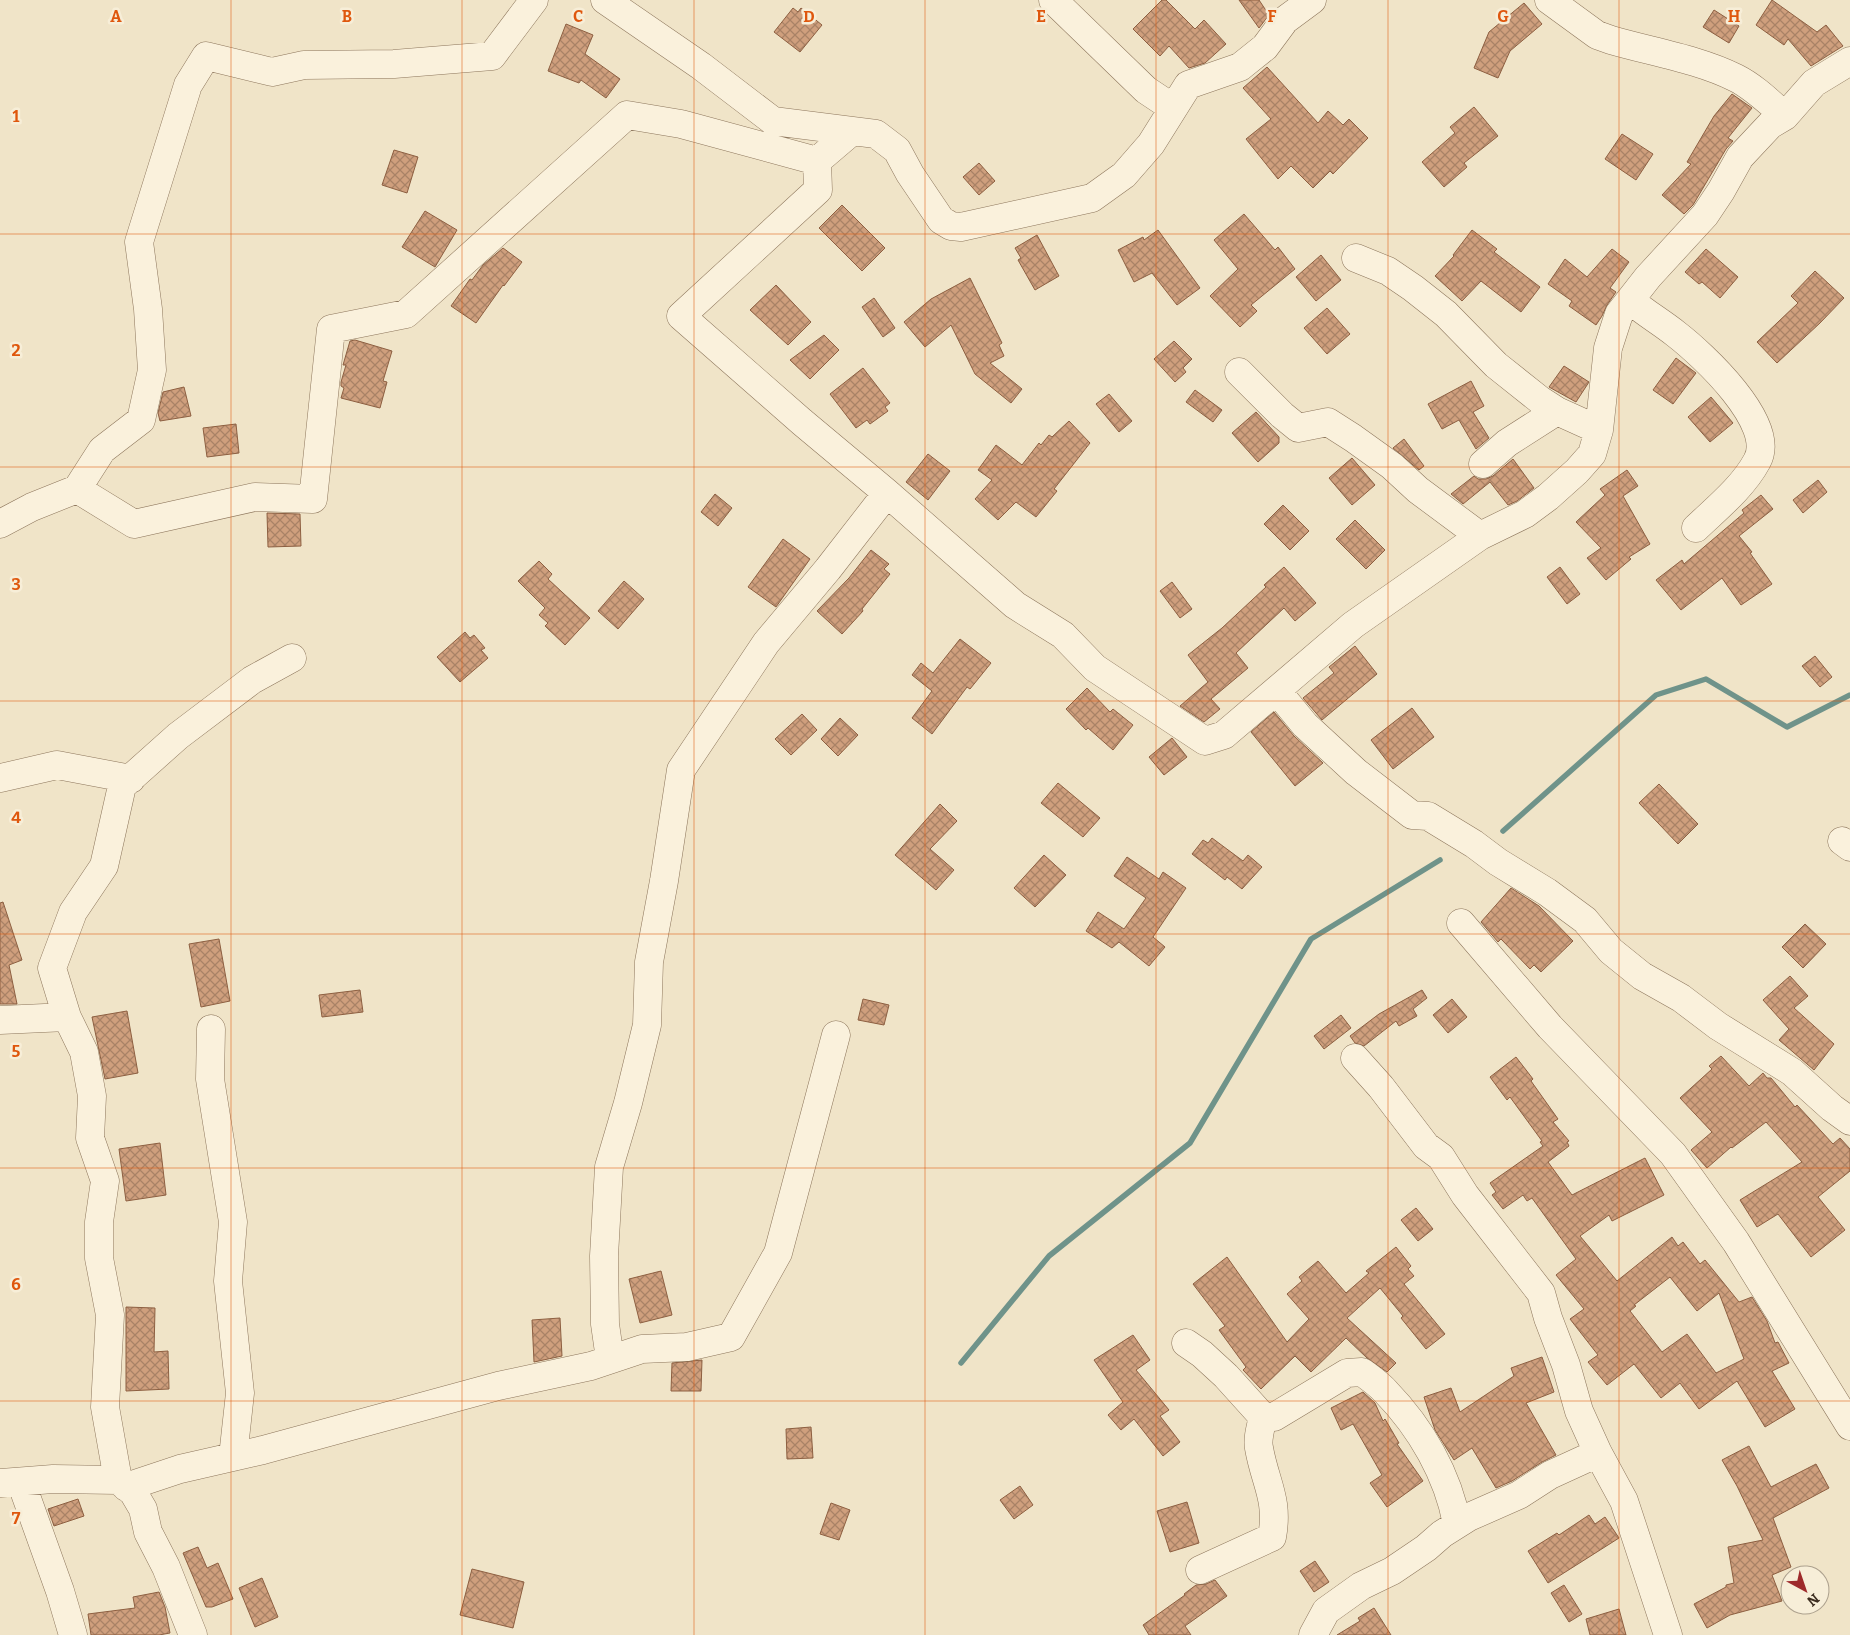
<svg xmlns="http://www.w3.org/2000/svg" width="1850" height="1635" font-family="Bitter,serif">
	<defs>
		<pattern id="building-cross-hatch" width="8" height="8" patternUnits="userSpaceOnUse" patternTransform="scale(1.25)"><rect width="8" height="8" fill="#cf9f7d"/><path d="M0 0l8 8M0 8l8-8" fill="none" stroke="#a98266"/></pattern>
	</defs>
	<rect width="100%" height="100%" fill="#f0e4c8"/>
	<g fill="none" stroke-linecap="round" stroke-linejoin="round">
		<!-- stream -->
		<path stroke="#6f938a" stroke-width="5.5" d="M1503,831L1656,695L1706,679L1787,727L1850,695
			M961,1363L1049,1256L1190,1143L1311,939L1440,860"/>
	</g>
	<!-- building -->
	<path fill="url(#building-cross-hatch)" stroke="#8d5f41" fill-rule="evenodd" d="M1162,0H1166L1195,29L1204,20L1226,44L1205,63L1189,68L1169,46L1160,56L1133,29Z
		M1239,0H1259L1269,15L1259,28Z
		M1772,0L1817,32L1826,25L1843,46L1811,66L1788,39L1784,45L1756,25Z
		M1524,3L1542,24L1510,51L1498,78L1474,68L1489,32Z
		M793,8L798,12L801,8L822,25L800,52L774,32Z
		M1714,10L1739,26L1729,43L1703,27Z
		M566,24L593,35L585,54L620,79L606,98L581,80L579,83L548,71Z
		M1267,67L1318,123L1328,111L1343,125L1349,119L1368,138L1333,174L1330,171L1313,188L1291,166L1278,179L1246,139L1271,119L1243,88Z
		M1732,94L1752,108L1728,138L1733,141L1726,149L1693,205L1684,214L1662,195L1691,164L1687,162L1714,116Z
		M1474,107L1498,136L1464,163L1467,167L1444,187L1422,162L1455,133L1450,127Z
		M1622,134L1653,154L1636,180L1605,159Z
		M394,150L418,157L407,193L382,185Z
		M979,163L995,181L979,195L963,177Z
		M842,205L885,248L862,271L819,228Z
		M425,211L457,230L435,267L402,247Z
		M1244,214L1275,250L1278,247L1295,269L1251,305L1257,311L1240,327L1210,296L1238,269L1214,240Z
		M1158,230L1200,288L1177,305L1152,273L1134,282L1118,250L1143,237L1144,240Z
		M1472,230L1497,249L1494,252L1540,287L1521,312L1481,281L1462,301L1435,276L1454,256L1453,255Z
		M1037,235L1059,276L1035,290L1018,260L1021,258L1015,248Z
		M503,248L522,262L504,286L503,285L476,323L451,306L470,279L472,280L483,265Z
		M1612,249L1629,262L1610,288L1616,292L1607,305L1602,316L1596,325L1569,306L1572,301L1548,284L1565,259L1587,277Z
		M1706,249L1738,277L1720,298L1702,282L1699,284L1685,272Z
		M1321,255L1341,280L1316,301L1296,277Z
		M1815,271L1844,298L1820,323L1777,363L1757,342L1798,303L1791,296Z
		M970,278L1002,343L999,345L1004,356L990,363L1022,389L1011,403L975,374L951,325L925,347L904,322L931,299Z
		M776,285L811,322L788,345L750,310Z
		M874,298L895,328L883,337L862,307Z
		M1327,308L1350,334L1327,354L1304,328Z
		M824,335L839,350L810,379L790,360Z
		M355,340L392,351L383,381L387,382L380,408L341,398L344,388L341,386V382L346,365H343L350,341Z
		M1174,341L1192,359L1183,368L1186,372L1175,382L1154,359Z
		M1676,358L1696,373L1673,404L1653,390Z
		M1564,366L1589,382L1576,402L1549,387Z
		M863,368L890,403L885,407L888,411L870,424L867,420L856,428L830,394Z
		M1471,381L1484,406L1473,412L1489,438L1476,449L1459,420L1442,429L1428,404Z
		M184,387L191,416L160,421L158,413L163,392Z
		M1195,390L1222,410L1213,422L1186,402Z
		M1109,394L1132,421L1119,432L1096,404Z
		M1711,397L1733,423L1710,442L1688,417Z
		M1256,412L1279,437V443L1258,462L1232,433Z
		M1069,421L1090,443L1054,489L1057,491L1036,517L1016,502L998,520L975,499L992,480L978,470L996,445L1022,465L1039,443L1041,445L1049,435L1052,437Z
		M236,424L239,453L207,457L203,428Z
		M1404,439L1424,466L1419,470L1393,448Z
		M928,454L950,471L928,500L906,482Z
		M1352,458L1375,485L1352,505L1329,478Z
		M1513,459L1534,488L1517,501L1508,505L1490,482L1463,504L1451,494L1474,476L1478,479H1486L1493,476Z
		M1627,470L1638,486L1623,496L1650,544L1629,557L1631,559L1606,580L1587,558L1601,548L1576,522L1605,495L1600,489Z
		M1818,480L1827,492L1803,513L1793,500Z
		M715,494L732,508L718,526L701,512Z
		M1761,495L1773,509L1739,536L1752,552L1750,553L1772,584L1741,605L1722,578L1681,610L1656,580L1682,560L1684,564L1744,513L1742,510Z
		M1283,505L1309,531L1290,550L1264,524Z
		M267,513L300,514L301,546L268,547Z
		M1355,520L1385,550L1366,569L1336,539Z
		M783,539L810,559L776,607L748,587Z
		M871,550L889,564L884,569L890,574L862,609L863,611L842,634L817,611L849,578Z
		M539,561L552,574L548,579L590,618L565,645L545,626L548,623L539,615L545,608L518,581Z
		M1284,567L1316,603L1295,621L1284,608L1236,653L1248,668L1211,699L1220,709L1204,722L1180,706L1208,682L1188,655L1222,628L1266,587L1264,585Z
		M1560,567L1580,594L1567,604L1547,577Z
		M624,581L644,599L618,629L598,611Z
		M1172,582L1192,609L1180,618L1160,591Z
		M465,632L470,638L474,635L485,648L481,650L488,658L460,682L437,657Z
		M960,639L991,663L970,689L967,687L932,734L912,718L932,691L912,675L921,663L933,673Z
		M1355,646L1377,674L1322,720L1303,698L1334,673L1329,667Z
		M1815,656L1832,677L1820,687L1802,666Z
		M1087,688L1110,712L1113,709L1133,725L1113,750L1088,728L1086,730L1066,709Z
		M1412,708L1434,737L1393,769L1371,740Z
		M1274,712L1294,736L1323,763L1295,786L1251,732Z
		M802,714L817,730L791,755L775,739Z
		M840,718L858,735L838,756L821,739Z
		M1172,738L1187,757L1164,775L1149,757Z
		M1058,783L1100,818L1083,837L1041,803Z
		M1659,784L1698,824L1678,844L1639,803Z
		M940,804L957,821L930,849L954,870L936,890L895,855Z
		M1212,838L1243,861L1248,855L1262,867L1242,889L1227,877L1225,880L1192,854L1203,840L1208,843Z
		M1044,855L1066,875L1035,907L1014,888Z
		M1127,857L1159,879L1163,872L1186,888L1153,937L1165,947L1149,966L1119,942L1112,948L1086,931L1098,912L1124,929L1146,898L1114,876Z
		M1511,888L1539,906L1573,941L1541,972L1534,965L1530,969L1501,939L1498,942L1481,922Z
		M3,902L22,960L9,965L17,1004H0V903Z
		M1805,924L1826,944L1803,968L1782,947Z
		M219,939L230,1001L201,1007L189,944Z
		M1790,976L1808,996L1794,1008L1834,1044L1814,1070L1779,1040L1789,1029L1763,1000Z
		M360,990L363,1012L322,1017L319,995Z
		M1422,990L1427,998L1413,1009L1417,1016L1399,1026L1396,1021L1364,1046L1355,1043L1350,1036L1379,1014Z
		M863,999L889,1005L884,1025L858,1020Z
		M1452,999L1467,1017L1448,1033L1433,1015Z
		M127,1011L138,1073L105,1079L92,1017Z
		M1341,1015L1351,1028L1324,1049L1314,1036Z
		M1721,1056L1749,1086L1763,1073L1767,1078H1771L1795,1107L1797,1105L1833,1144L1840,1138L1850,1149V1171L1818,1197L1845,1230L1811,1257L1778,1214L1757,1227L1740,1200L1802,1162L1766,1122L1732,1148L1731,1147L1707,1168L1691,1150L1712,1132L1680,1098L1712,1069L1709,1066Z
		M1516,1057L1533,1079L1531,1081L1558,1119L1553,1122L1569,1141L1567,1142L1569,1146L1548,1162L1572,1195L1645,1158L1664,1195L1612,1221L1609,1215L1580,1236L1617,1281L1672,1237L1678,1246L1683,1242L1700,1264L1705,1260L1739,1302L1752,1297L1767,1321L1775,1343L1778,1342L1789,1363L1772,1371L1795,1409L1765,1427L1737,1381L1699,1409L1680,1383L1661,1398L1634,1364L1607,1385L1588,1362L1598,1355L1570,1319L1584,1309L1556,1275L1576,1259L1532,1198L1527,1201L1523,1195L1503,1209L1492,1195L1496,1192L1490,1183L1543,1146L1540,1142L1542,1141L1510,1097L1507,1100L1490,1077ZM1670,1277L1697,1311L1719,1293L1744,1359L1716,1373L1687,1334L1662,1352L1630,1311L1636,1306L1634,1305Z
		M160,1143L166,1195L126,1201L119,1149Z
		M1416,1208L1433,1229L1418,1241L1401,1220Z
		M1396,1247L1411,1266L1408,1269L1414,1276L1404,1284L1445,1334L1426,1349L1401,1318L1403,1316L1380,1288L1347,1318L1396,1363L1387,1372L1367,1358L1346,1338L1311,1372L1295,1356L1261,1389L1243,1370L1246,1367L1219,1330L1225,1326L1193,1284L1227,1257L1287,1342L1309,1319L1287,1294L1302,1281L1299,1277L1318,1261L1346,1293L1369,1273L1366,1271Z
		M661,1271L672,1315L640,1323L629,1279Z
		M126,1307L155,1308L154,1352L168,1351L169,1389L126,1391Z
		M560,1318L562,1356L534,1362L532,1320Z
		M1133,1335L1150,1360L1136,1370L1169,1410L1160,1416L1180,1442L1163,1456L1134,1419L1121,1430L1108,1415L1123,1402L1094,1360Z
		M1542,1357L1554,1392L1526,1403L1556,1455L1542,1462L1512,1481L1496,1488L1472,1448L1454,1460L1435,1430L1424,1397L1451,1388L1460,1412L1514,1376L1511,1368Z
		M702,1360L701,1391H671L672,1363Z
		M1363,1392L1375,1403L1383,1421L1385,1419L1399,1443L1397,1444L1423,1481L1387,1507L1370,1483L1382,1475L1353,1424L1341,1430L1331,1408Z
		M811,1427L813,1458L787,1459L786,1429Z
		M1749,1446L1771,1487L1816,1464L1829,1488L1773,1518L1791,1567L1772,1575L1782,1601L1730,1615L1707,1628L1694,1604L1726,1587V1585L1734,1583L1728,1547L1763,1540L1737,1486L1722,1460Z
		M1020,1486L1033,1505L1014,1519L1000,1500Z
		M78,1499L84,1516L54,1526L48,1509Z
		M1187,1502L1199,1543L1170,1552L1157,1511Z
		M831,1503L850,1510L839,1540L820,1534Z
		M1589,1515L1595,1524L1605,1517L1619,1538L1548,1583L1528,1551L1557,1533L1559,1535Z
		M198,1547L207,1568L218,1563L233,1599L212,1607H206L183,1553Z
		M1315,1561L1329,1582L1314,1592L1300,1571Z
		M472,1569L524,1582L513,1628L460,1615Z
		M262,1578L278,1617L255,1627L239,1588Z
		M1215,1580L1227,1596L1185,1626L1191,1635H1149L1143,1625L1185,1595L1184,1594L1196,1585L1206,1584Z
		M1564,1585L1582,1614L1569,1622L1551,1593Z
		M159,1592L165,1607L170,1633L159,1635H91L88,1614L135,1608L133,1597Z
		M1374,1608L1391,1635H1337L1360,1621L1358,1618Z
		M1619,1609L1626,1635H1590L1586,1619Z"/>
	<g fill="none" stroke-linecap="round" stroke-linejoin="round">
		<!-- minor casing -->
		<g stroke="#8d765c" stroke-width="29">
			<path id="minor" d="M605,0L701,66L773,121L876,134L897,150L910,174L941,220L951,226L961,227L1092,198L1124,175L1151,144L1188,85L1240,67L1265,47L1285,20L1312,0
				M1053,0L1146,90L1173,108
				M1549,0L1597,35L1611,40C1652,52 1698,59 1736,78C1754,87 1769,102 1785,116
				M817,161L818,190L681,316L802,422L887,493L1015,605L1063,635L1095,668L1205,741L1224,735L1353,625L1480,536L1525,514L1548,497L1577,471L1592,454L1599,430L1608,348L1619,314L1648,277L1705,215L1721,191L1740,157L1770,125L1785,116L1814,83L1850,61
				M1356,258L1388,271L1413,288L1446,314L1496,365L1540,400L1557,411L1599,430
				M1630,300C1645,313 1661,322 1676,334C1702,354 1778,424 1757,461C1743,487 1717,508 1696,528
				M1239,372L1282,415L1298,428L1328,422L1353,438L1392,466L1418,490L1480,536
				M1483,464L1507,443L1557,411
				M77,489L102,450L141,420L152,370L148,309L139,242L188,85L206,56L272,72L304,65L394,64L492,56L534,0
				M0,524L32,507L77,489L134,524L255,497L313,499L331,329L406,314L627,115L681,124L817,161L851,132
				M1277,691L1305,725L1356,772L1412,815L1428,816L1474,844L1498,862L1547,892L1585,920L1611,951L1642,976L1681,998L1718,1026L1792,1072L1832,1108L1850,1121
				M0,778L57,765L131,779
				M1842,841L1850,847
				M1461,923L1550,1027L1673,1154L1736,1242L1850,1426
				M0,1020L67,1017
				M211,1029L210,1079L233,1222L228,1281L240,1393L233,1457
				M1355,1058L1381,1087L1426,1146L1441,1157L1465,1195L1541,1293L1548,1318L1566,1365L1579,1411L1598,1453L1624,1501L1668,1635
				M1186,1343L1202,1354L1226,1376L1263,1417H1274L1347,1373L1362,1372C1370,1378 1379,1384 1386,1392C1421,1428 1448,1475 1457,1524
				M610,1359L605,1324L604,1256L609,1167L628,1103L647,1025L649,962L664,881L681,770L766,643L828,569L887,493
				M118,1480L105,1407L110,1315L99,1258V1222L105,1181L90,1138L92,1096L84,1052L67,1017L52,968L73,912L104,866L122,786L178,736L252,680L292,658
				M21,1482L60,1591L73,1635
				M0,1483L53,1479L118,1480L133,1492L143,1509L148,1532L166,1567L193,1635
				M126,1487L180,1469L263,1450L498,1386L591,1366L642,1349L687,1347L731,1337L778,1253L836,1035
				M1200,1570L1272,1537C1279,1499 1265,1483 1259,1448C1257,1439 1261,1426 1263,1417
				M1313,1635L1326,1611L1361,1586L1392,1571L1426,1548L1442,1534L1469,1517L1519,1495L1550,1475L1598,1453"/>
		</g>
		<!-- minor -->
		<use href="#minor" stroke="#faf1dc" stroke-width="28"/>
	</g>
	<!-- grid -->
	<path fill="none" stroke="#df570d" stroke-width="1" stroke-opacity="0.55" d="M231,0V1635M462,0V1635M694,0V1635M925,0V1635M1156,0V1635M1388,0V1635M1619,0V1635M0,234H1850M0,467H1850M0,701H1850M0,934H1850M0,1168H1850M0,1401H1850"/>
	<g font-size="16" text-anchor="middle" font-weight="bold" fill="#df570d" stroke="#f7eed8" stroke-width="5" stroke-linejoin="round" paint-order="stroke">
		<text x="116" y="22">A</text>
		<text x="347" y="22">B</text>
		<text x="578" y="22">C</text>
		<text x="809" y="22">D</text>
		<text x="1041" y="22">E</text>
		<text x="1272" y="22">F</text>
		<text x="1503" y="22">G</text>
		<text x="1734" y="22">H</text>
		<text x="16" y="122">1</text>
		<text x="16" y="356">2</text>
		<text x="16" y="590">3</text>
		<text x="16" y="823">4</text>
		<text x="16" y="1057">5</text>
		<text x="16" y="1290">6</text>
		<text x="16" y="1524">7</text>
	</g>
	<!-- north arrow -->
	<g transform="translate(1805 1590) rotate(140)"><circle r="24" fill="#f7eed8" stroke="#ada18e"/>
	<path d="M0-4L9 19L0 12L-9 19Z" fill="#9e2a2b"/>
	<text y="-8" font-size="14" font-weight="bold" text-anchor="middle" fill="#3d2e20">N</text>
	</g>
</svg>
